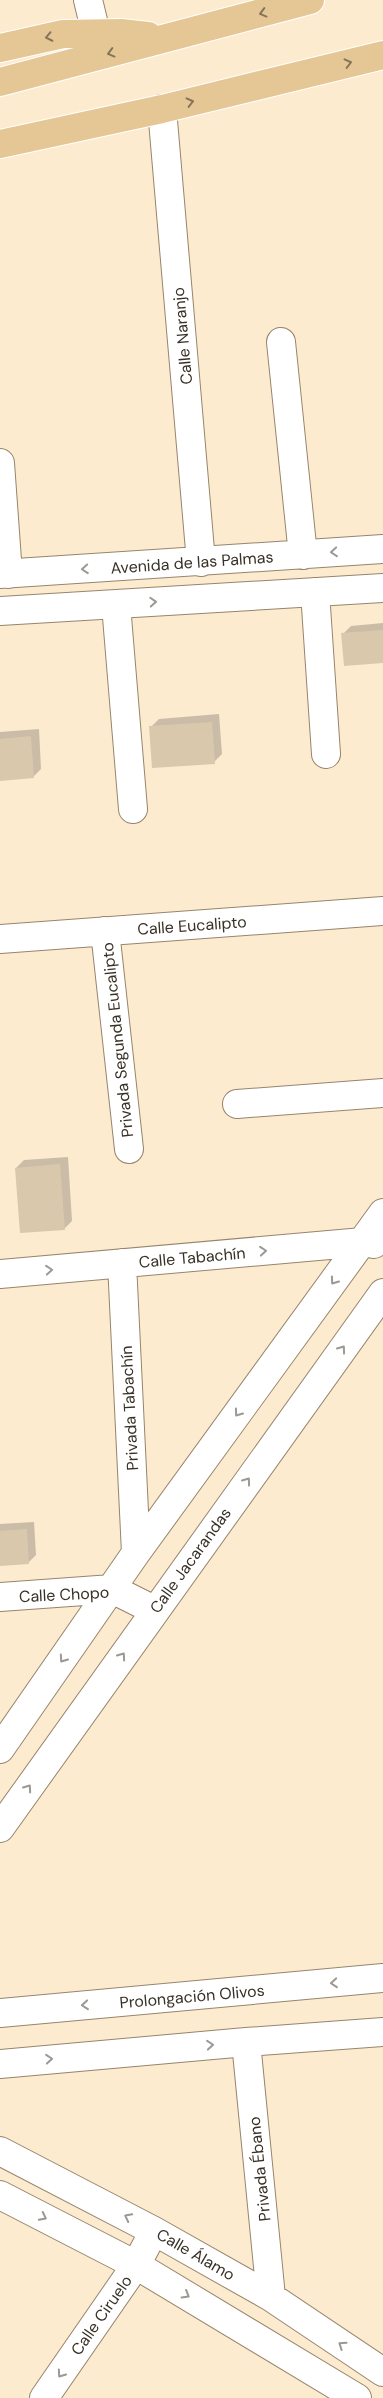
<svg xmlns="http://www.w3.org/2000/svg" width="383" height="2398" font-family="'DM Sans',sans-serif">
	<rect width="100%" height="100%" fill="#fdebd0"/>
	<!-- shadow -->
	<path fill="#0003" d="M383,623V661L343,634L351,626Z
		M219,714L222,754L214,762L151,727L159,719Z
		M39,729L41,769L33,777L0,779V732Z
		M68,1157L72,1221L64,1229L16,1168L24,1160Z
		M34,1522L36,1555L28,1563L0,1565V1524Z"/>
	<!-- building -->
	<path fill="#dac8ad" d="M383,630V663L344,666L341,633Z
		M212,722L215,764L152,768L149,726Z
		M31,736L34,778L0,781V739Z
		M60,1164L65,1230L20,1233L15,1168Z
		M27,1529L29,1564L0,1566V1531Z"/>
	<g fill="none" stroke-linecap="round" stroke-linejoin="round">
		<!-- minor casing -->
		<g stroke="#96856c" stroke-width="30">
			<path id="minor" d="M88,0L96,33
				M162,109L201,562
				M281,342L303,555
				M0,463L8,574
				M0,574L383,549
				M315,592L326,754
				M116,605L133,809
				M0,611L383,588
				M105,931L129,1149
				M0,939L383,911
				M237,1104L383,1093
				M122,1263L136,1553
				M0,1274L363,1242L374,1244
				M0,1597L112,1589L154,1610
				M0,1749L136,1553L383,1213
				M0,1828L383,1293
				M0,2013L383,1978
				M246,2042L271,2297
				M0,2064L246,2042L383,2032
				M0,2151L154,2231L271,2297L383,2372
				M0,2195L136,2265L357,2398
				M44,2398L136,2265L154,2231"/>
		</g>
		<!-- major casing -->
		<g stroke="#fff" stroke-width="30">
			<path id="major" d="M0,48L63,34L121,33L148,36
				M0,82L310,0
				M0,144L162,109L383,55"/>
		</g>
		<!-- minor -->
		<use href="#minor" stroke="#fff" stroke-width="28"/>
		<!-- major -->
		<use href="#major" stroke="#e5c796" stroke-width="28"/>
	</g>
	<!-- one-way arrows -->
	<defs><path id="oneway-chevron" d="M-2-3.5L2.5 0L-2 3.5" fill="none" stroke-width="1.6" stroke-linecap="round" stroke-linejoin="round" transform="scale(1.25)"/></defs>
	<g stroke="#867459">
		<use href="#oneway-chevron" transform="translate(263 13) rotate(165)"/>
		<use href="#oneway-chevron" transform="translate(49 37) rotate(168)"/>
		<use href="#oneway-chevron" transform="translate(111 53) rotate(165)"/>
		<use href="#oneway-chevron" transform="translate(348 63) rotate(-14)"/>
		<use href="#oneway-chevron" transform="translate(190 102) rotate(-14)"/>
	</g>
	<g stroke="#9c9893">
		<use href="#oneway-chevron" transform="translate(334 552) rotate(175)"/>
		<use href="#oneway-chevron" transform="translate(85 569) rotate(176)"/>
		<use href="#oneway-chevron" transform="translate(153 602) rotate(-3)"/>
		<use href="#oneway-chevron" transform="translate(263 1251) rotate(-5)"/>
		<use href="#oneway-chevron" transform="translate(49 1270) rotate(-5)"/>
		<use href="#oneway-chevron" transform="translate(334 1281) rotate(126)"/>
		<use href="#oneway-chevron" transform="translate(342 1349) rotate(-54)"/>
		<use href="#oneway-chevron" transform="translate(238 1413) rotate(126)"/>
		<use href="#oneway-chevron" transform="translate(247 1481) rotate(-54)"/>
		<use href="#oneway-chevron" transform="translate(122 1656) rotate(-55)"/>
		<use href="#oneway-chevron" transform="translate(63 1659) rotate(125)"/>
		<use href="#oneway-chevron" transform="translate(28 1788) rotate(-55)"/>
		<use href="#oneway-chevron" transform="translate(334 1983) rotate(175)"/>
		<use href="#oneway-chevron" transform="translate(85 2005) rotate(175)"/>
		<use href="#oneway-chevron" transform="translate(210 2045) rotate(-5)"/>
		<use href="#oneway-chevron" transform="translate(49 2059) rotate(-5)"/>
		<use href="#oneway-chevron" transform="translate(43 2217) rotate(27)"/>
		<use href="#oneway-chevron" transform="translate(128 2217) rotate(-153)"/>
		<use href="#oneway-chevron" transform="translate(186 2295) rotate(31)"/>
		<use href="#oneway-chevron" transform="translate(342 2345) rotate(-146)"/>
		<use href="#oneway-chevron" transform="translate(61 2374) rotate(125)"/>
	</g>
	<g text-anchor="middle" stroke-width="4.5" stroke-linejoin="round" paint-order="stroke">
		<!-- street labels -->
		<g font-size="16" fill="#383127" stroke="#fff">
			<text transform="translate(182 336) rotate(-95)" y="6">Calle Naranjo</text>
			<text transform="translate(192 562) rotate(-4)" y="6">Avenida de las Palmas</text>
			<text transform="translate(192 925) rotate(-4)" y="6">Calle Eucalipto</text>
			<text transform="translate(117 1040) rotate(-96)" y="6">Privada Segunda Eucalipto</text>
			<text transform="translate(192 1257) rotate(-5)" y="6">Calle Tabachín</text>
			<text transform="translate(129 1408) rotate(-93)" y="6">Privada Tabachín</text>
			<text transform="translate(190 1560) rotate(-54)" y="6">Calle Jacarandas</text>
			<text transform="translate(64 1594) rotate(-3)" y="6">Calle Chopo</text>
			<text transform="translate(192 1996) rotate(-5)" y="6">Prolongación Olivos</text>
			<text transform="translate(259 2169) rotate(-96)" y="6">Privada Ébano</text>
			<text transform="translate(196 2254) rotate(30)" y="6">Calle Álamo</text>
			<text transform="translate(101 2315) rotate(-55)" y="6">Calle Ciruelo</text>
		</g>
	</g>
</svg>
